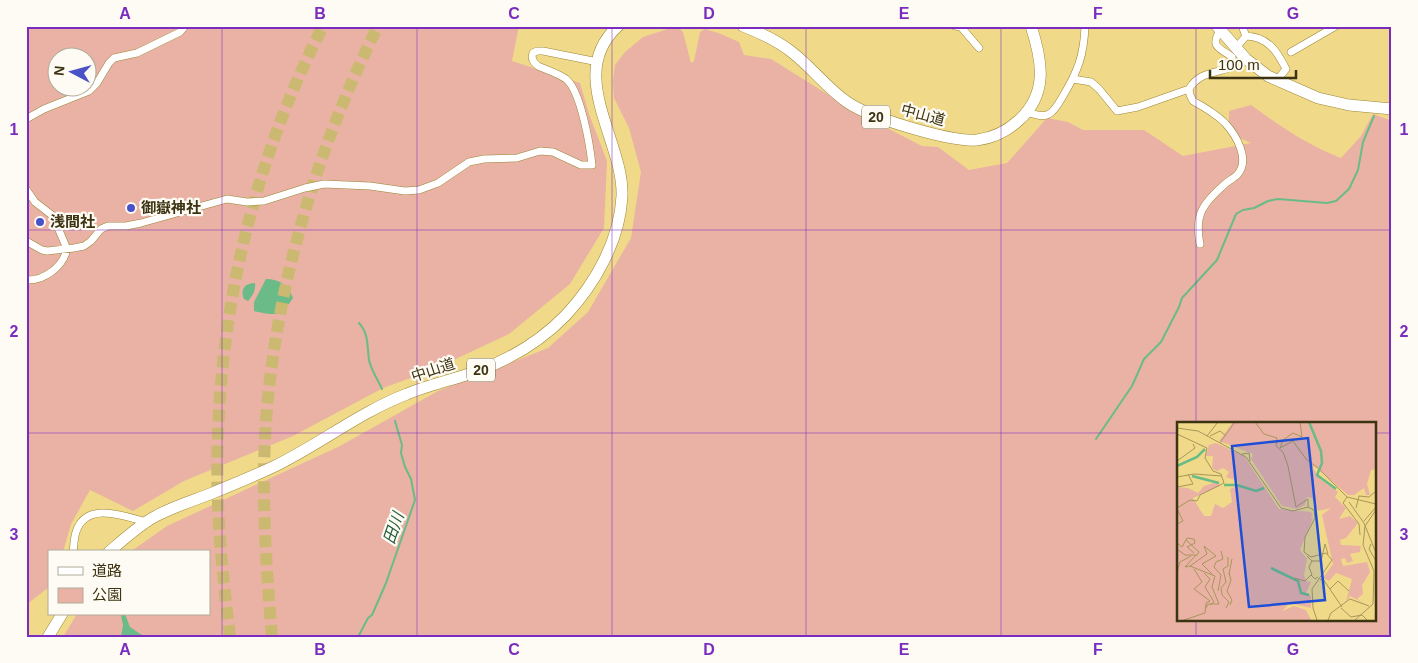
<svg xmlns="http://www.w3.org/2000/svg" width="1418" height="663" font-family="Helvetica,'Noto Sans JP',sans-serif">
	<rect width="100%" height="100%" fill="#f0da89"/>
	<!-- green -->
	<path fill="#e9b2a4" fill-rule="evenodd" d="M26,26H519L512,61L580,83L589,114L607,161L604,228L570,284L509,334L430,371L383,388L293,436L184,481L133,511L90,490L71,524L63,552H49V587L26,605ZM58,58H88V88H58Z
		M674,27H678L683,32L691,63L694,61L700,32L705,29L721,34L739,42L744,55L771,59L856,112L922,146L938,147L969,170L1007,163L1047,118L1068,122L1083,130H1144L1183,156L1251,143L1229,133V111L1251,105C1280,126 1307,145 1341,158L1361,136L1373,114L1392,121V637H63L77,614H209V552H130L167,526L340,446L438,391L548,348L588,312L631,238L641,172L629,128L614,98L613,81L615,65L625,52L643,37ZM1178,423H1374V619H1178Z"/>
	<!-- water -->
	<path fill="#6abb88" d="M266,279C279,279 288,285 293,298C280,317 276,316 254,311V302Z
		M255,283C256,289 253,296 248,301L244,299C240,289 245,283 255,283Z
		M125,614L130,627L145,637H121L123,625L121,615Z"/>
	<g fill="none" stroke-linecap="round" stroke-linejoin="round">
		<!-- stream -->
		<path stroke="#6abb88" stroke-width="2" d="M359,323C369,334 367,346 369,360C371,370 378,380 382,389
			M1096,439L1132,386L1144,359L1161,342L1179,307L1182,298L1217,260L1236,214L1243,210L1254,208L1268,201L1278,199L1327,203L1336,201L1349,189L1358,170L1363,142L1374,116
			M358,637L368,618L372,615L386,583L415,500L411,479L405,467L401,453L402,445L395,421"/>
		<!-- motorway-tunnel -->
		<path stroke="#ccb971" stroke-width="12" stroke-dasharray="12 6" stroke-linecap="butt" d="M230,637C222,571 215,504 218,437C222,295 258,152 323,26
			M272,637C266,565 261,493 266,421C276,285 317,148 378,26"/>
		<!-- minor casing -->
		<g stroke="#9b8635" stroke-width="8">
			<path id="minor" d="M955,26L961,27L979,48
				M1246,36C1268,37 1277,51 1286,69L1278,79
				M1236,48L1246,36L1242,26
				M1291,52L1336,26
				M1073,79L1091,82L1099,89L1117,111L1138,107L1189,89
				M1027,112C1034,114 1042,118 1049,114C1055,111 1060,101 1063,96C1078,71 1084,55 1085,26
				M26,119L44,109L89,91L97,83L109,63L114,58L137,53L180,32L185,26
				M26,189L35,202L53,216L67,249C63,267 44,281 26,280
				M26,241L42,250L47,251L74,248L84,246L91,241L101,229L108,226H126L141,223L227,199L247,202L264,201L305,188L324,184L370,186L405,191L419,190L438,183L469,162L484,159L517,158L540,151L553,152L581,165H592C590,146 581,91 566,79C558,73 547,70 538,66C533,62 531,59 533,53L537,51H543L598,62
				M1200,244C1194,215 1203,203 1225,184C1228,181 1234,178 1237,175C1251,160 1236,135 1225,123C1216,114 1204,107 1193,101L1190,95L1189,89C1200,71 1216,74 1231,67L1233,63L1232,57C1219,47 1210,48 1220,30
				M73,552C74,545 74,538 76,532C86,501 124,516 146,522"/>
		</g>
		<!-- trunk casing -->
		<g stroke="#9b8635" stroke-width="12">
			<path id="trunk" d="M743,26C761,33 778,41 793,53C812,68 827,88 847,102C870,118 950,142 977,140C992,138 1007,131 1018,121C1049,94 1042,60 1031,26
				M1217,26L1246,59L1268,76L1318,98L1349,105L1392,109
				M109,552C124,539 139,525 156,516C173,507 192,501 210,494C232,485 254,476 275,466C320,444 360,412 407,394C429,385 452,380 475,372C509,360 541,341 566,315C595,284 620,240 622,196C624,141 565,74 618,26
				M48,637L62,614"/>
		</g>
		<!-- minor -->
		<use href="#minor" stroke="#fff" stroke-width="7"/>
		<!-- trunk -->
		<use href="#trunk" stroke="#fff" stroke-width="11"/>
	</g>
	<!-- grid -->
	<path fill="none" stroke="#7b2cbf" stroke-width="1" stroke-opacity="0.55" d="M222,26V637M417,26V637M612,26V637M806,26V637M1001,26V637M1196,26V423M26,230H1392M26,433H1178M1374,433H1392M1196,619V637"/>
	<!-- markers -->
	<g fill="#4952c7" stroke="#fdfbf4" stroke-width="2">
		<circle cx="131" cy="208" r="5"/>
		<circle cx="40" cy="222" r="5"/>
	</g>
	<g text-anchor="middle" stroke-width="4.5" stroke-linejoin="round" paint-order="stroke">
		<!-- shield labels -->
		<g fill="#fdfbf4" stroke="#766f56" stroke-width="1">
			<rect x="862" y="105.5" width="28" height="23" rx="4"/>
			<rect x="467" y="358.5" width="28" height="23" rx="4"/>
		</g>
		<g font-size="14" font-weight="bold" fill="#3c3312">
			<text x="876" y="122">20</text>
			<text x="481" y="375">20</text>
		</g>
		<!-- street labels -->
		<g font-size="15" fill="#3c3312" stroke="#fdfbf4">
			<text transform="translate(923 115) rotate(15)" y="5">中山道</text>
			<text transform="translate(433 370) rotate(-18)" y="5">中山道</text>
		</g>
		<!-- poi labels -->
		<g font-size="15" font-weight="bold" fill="#3c3312" stroke="#fdfbf4" text-anchor="start">
			<text x="141" y="213">御嶽神社</text>
			<text x="50" y="227">浅間社</text>
		</g>
		<!-- water labels -->
		<g font-size="16" font-style="italic" fill="#215c3a" stroke="#fdfbf4">
			<text transform="translate(393 528) rotate(-71)" y="6">田川</text>
		</g>
	</g>
	<!-- overview -->
	<g transform="translate(1177 422)">
		<rect width="199" height="199" fill="#f0da89"/>
		<path d="M56,0H199V47L194,48L190,62L193,73H189L187,66L177,73H171L137,44L136,46L144,58L161,70L158,75L169,86L162,97L173,94L181,101L169,116L163,118L164,123L184,124L183,130L173,132L176,139L170,141L168,136L164,137L166,144L190,140L193,150L185,163L186,172L180,177L188,182L173,174L169,180L175,157L159,151L152,159L146,156L156,142L145,93L154,86L141,89L135,76L130,75L128,83L120,87L105,84L74,37L76,32L42,19ZM39,21L67,34L102,87L134,90L136,94L133,95L136,96L123,128L130,137L127,153L129,159L134,160L129,171L134,174V186L113,181L105,189L117,184L129,188L134,198H0V65L11,66L21,71L27,64L40,60L43,64L16,76L27,94H34L38,82L46,86L55,80L53,67L62,63L61,59L49,55L52,50L46,46L40,49L35,46L36,34H29L32,23Z" fill="#e9b2a4"/>
		<path fill="none" stroke="#6abb88" stroke-width="2.5" d="M132,0L144,29L145,41L140,53L159,67M0,44L20,35L28,27M15,54L42,61M47,63H60L79,69L87,66M94,146L121,159L124,171L132,173"/>
		<path fill="none" stroke="#a89759" stroke-width="1" d="M78,0L87,12L100,16L99,24L106,30L111,44L119,85L131,77V85M0,6L21,9L69,35L104,86L116,89L131,85L137,88L138,96L128,115L127,130L134,135L149,131L155,138L135,167L136,186L140,198M0,12L30,26L28,36L36,49L44,52L47,61L23,73L20,79L13,78L0,86M30,14L41,0M33,14L43,9L48,13M43,21L57,1M103,26L116,19L129,37L141,46M103,26L106,18L116,11L125,15L123,0M65,32L72,31L73,39M0,39L18,26L16,22M142,47L170,75M0,55L17,52L45,54M0,65L16,62L11,52M170,75L166,81L182,102L183,113M170,75L199,82M172,80L187,101L199,131M179,86L182,74L192,75L199,69M0,87L6,99L0,102M187,99L199,85M9,118L22,130L19,134M0,121L5,125L10,116L17,117L18,121L10,125L17,131M194,122L192,127L199,139M0,127L8,133H19L8,145L13,144L38,154L35,165L42,182H31L29,186M130,134L135,139H144L148,122L151,132M135,139L132,145L135,153M13,144L30,132L27,124L39,134L25,142L35,152M0,150L3,140L14,134M27,151L33,157L28,165L37,180L33,183M52,151L54,158L50,169L55,178L53,183M52,152L55,137M117,156L128,159L134,153L138,157L141,155M143,158L146,157L165,185M153,167L161,159L172,169M41,169L44,153L37,145L39,140L46,137L44,129M49,186L52,180L45,173L44,166L49,160L46,147L51,144V135M164,186L174,195L185,193L190,198M7,198L28,191L29,181L33,179L17,167L25,160L17,147M151,198L154,191L173,177L192,184M178,198L196,182L197,149L186,123L188,104L199,88"/>
		<path fill="#1d4ed8" fill-opacity="0.15" stroke="#1d4ed8" stroke-width="2.5" d="M131,16L148,178L72,185L55,24Z"/>
		<rect width="199" height="199" fill="none" stroke="#3c3312" stroke-width="2.5"/>
	</g>
	<!-- border -->
	<rect width="1418" height="663" fill="none" stroke="#fdfbf4" stroke-width="55"/>
	<!-- legend -->
	<rect x="48" y="550" width="162" height="65" fill="#fdfbf4" stroke="#b0ab9a"/>
	<rect x="58" y="567" width="25" height="8" fill="#ffffff" stroke="#b0ab9a"/>
	<text x="92" y="576" font-size="15" fill="#3c3312">道路</text>
	<rect x="58" y="588" width="25" height="15" fill="#e9b2a4" stroke="#b0ab9a"/>
	<text x="92" y="600" font-size="15" fill="#3c3312">公園</text>
	<!-- north arrow -->
	<g transform="translate(72 72) rotate(276)"><circle r="24" fill="#fdfbf4" stroke="#b0ab9a"/>
	<path d="M0-4L9 19L0 12L-9 19Z" fill="#4952c7"/>
	<text y="-8" font-size="14" font-weight="bold" text-anchor="middle" fill="#3c3312">N</text>
	</g>
	<!-- scale -->
	<path d="M1210 70v8h86v-8" fill="none" stroke="#3c3312" stroke-width="2.5"/>
	<text x="1218" y="70" font-size="15" fill="#3c3312" stroke="#fdfbf4" stroke-width="4" paint-order="stroke">100 m</text>
	<rect x="28" y="28" width="1362" height="608" fill="none" stroke="#7b2cbf" stroke-width="2"/>
	<g font-size="16" text-anchor="middle" font-weight="bold" fill="#7b2cbf">
		<text x="125" y="19">A</text>
		<text x="320" y="19">B</text>
		<text x="514" y="19">C</text>
		<text x="709" y="19">D</text>
		<text x="904" y="19">E</text>
		<text x="1098" y="19">F</text>
		<text x="1293" y="19">G</text>
		<text x="14" y="135">1</text>
		<text x="1404" y="135">1</text>
		<text x="14" y="337">2</text>
		<text x="1404" y="337">2</text>
		<text x="14" y="540">3</text>
		<text x="1404" y="540">3</text>
		<text x="125" y="655">A</text>
		<text x="320" y="655">B</text>
		<text x="514" y="655">C</text>
		<text x="709" y="655">D</text>
		<text x="904" y="655">E</text>
		<text x="1098" y="655">F</text>
		<text x="1293" y="655">G</text>
	</g>
</svg>
